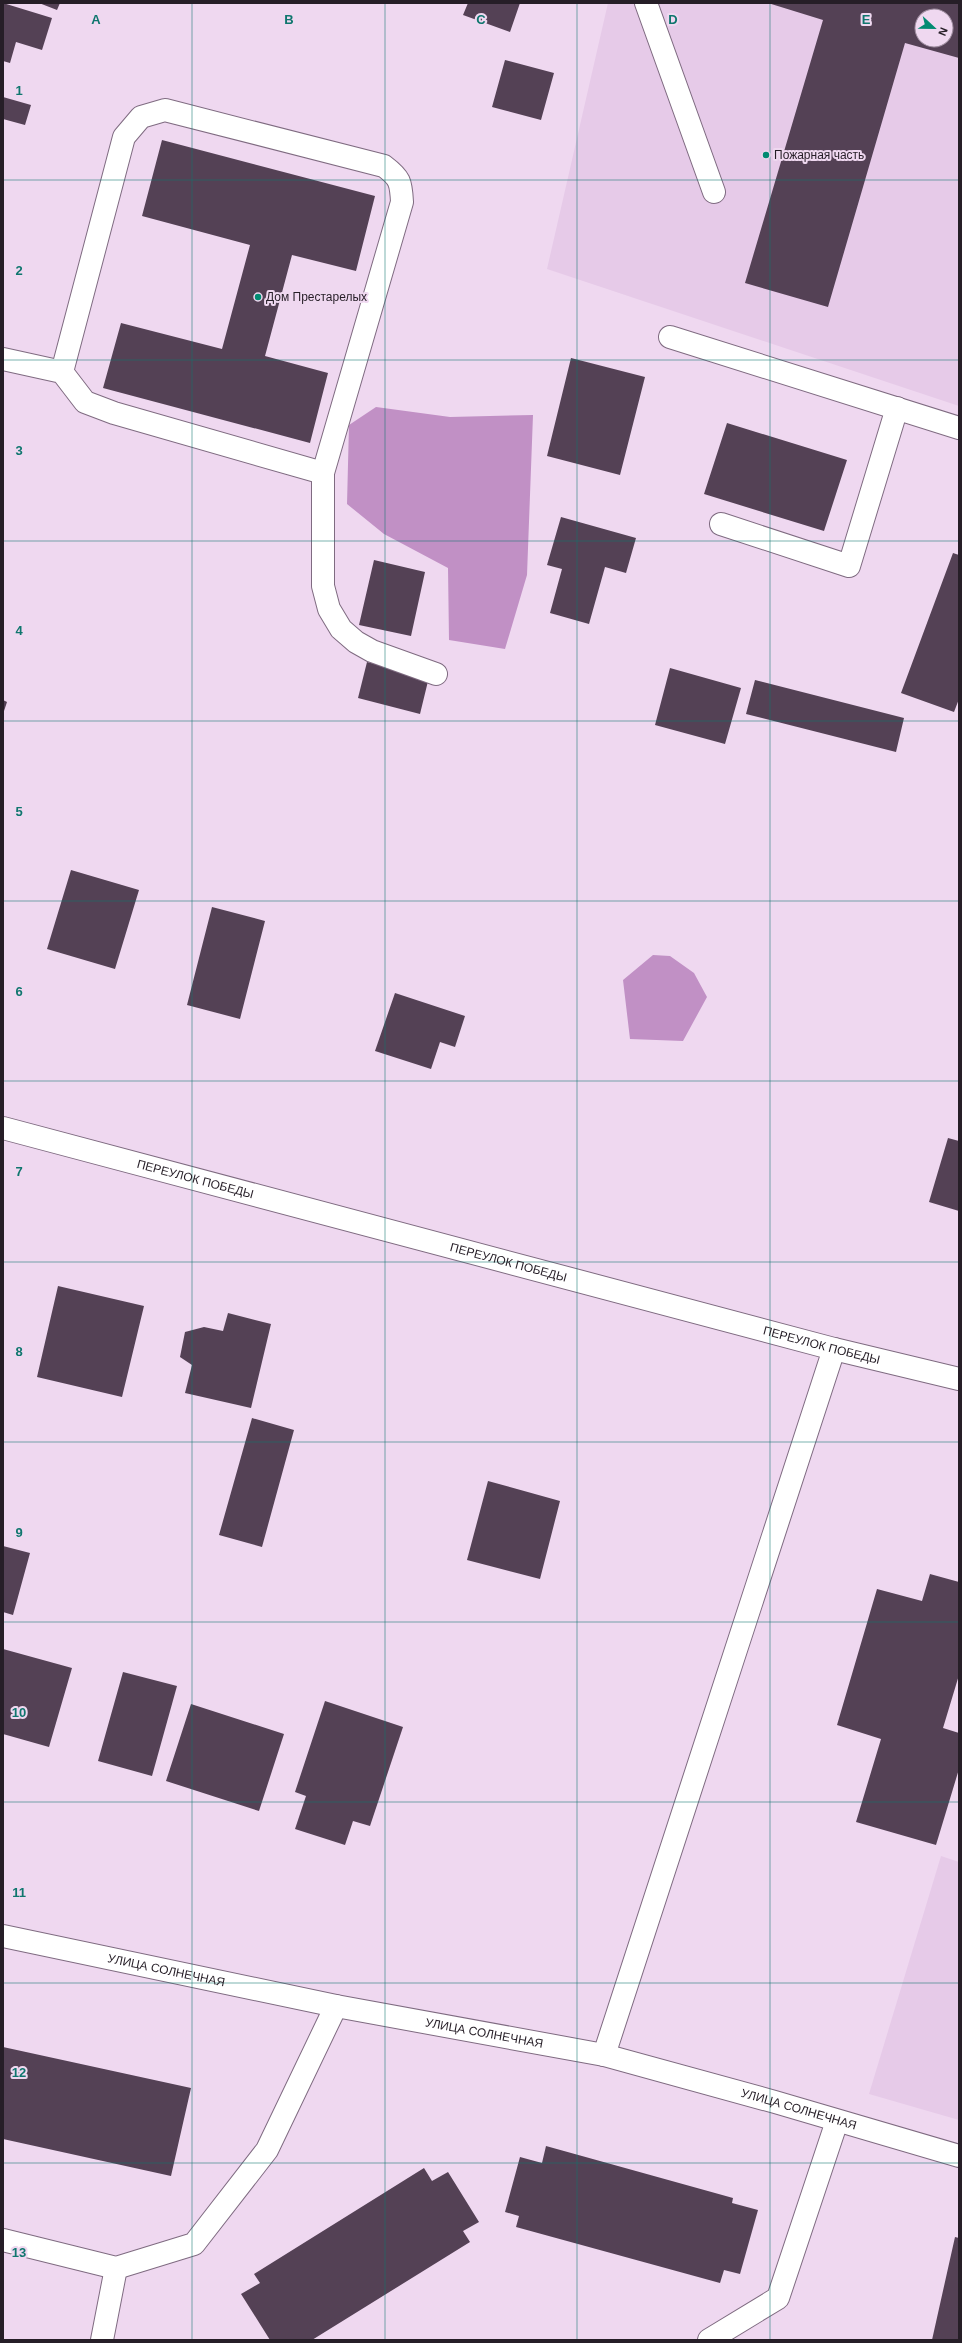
<svg xmlns="http://www.w3.org/2000/svg" width="962" height="2343" font-family="Arial,sans-serif">
	<rect width="100%" height="100%" fill="#efd8f0"/>
	<!-- built -->
	<path fill="#e6cae8" fill-rule="evenodd" d="M608,3H959V406L547,269ZM922,16H946V40H922Z
		M941,1856L959,1862V2120L869,2094Z"/>
	<!-- forest -->
	<path fill="#c190c5" d="M376,407L450,417L533,415L527,575L505,649L449,640L448,568L384,534L347,504L349,425Z
		M653,955L670,956L694,973L707,997L683,1041L630,1039L623,980Z"/>
	<!-- building -->
	<path fill="#544155" fill-rule="evenodd" d="M3,3L52,18L42,50L16,42L10,63L3,61Z
		M39,3H60L57,10Z
		M468,3H520L510,32L463,15Z
		M768,3H959V58L905,43L828,307L745,283L823,20ZM922,16H946V40H922Z
		M505,60L554,73L541,120L492,107Z
		M3,97L31,105L25,125L3,119Z
		M162,140L375,196L356,271L292,255L265,356L328,373L310,443L103,388L121,323L222,349L250,245L142,216Z
		M571,358L645,377L620,475L547,456Z
		M727,423L847,460L824,531L704,494Z
		M561,517L636,538L626,573L605,567L589,624L550,613L562,569L547,565Z
		M953,553L959,555V699L954,712L901,693Z
		M374,560L425,572L411,636L359,625Z
		M367,662L429,677L420,714L358,698Z
		M670,668L741,688L725,744L655,725Z
		M755,680L904,718L896,752L746,714Z
		M3,700L7,702L3,714Z
		M71,870L139,890L115,969L47,949Z
		M212,907L265,921L240,1019L187,1005Z
		M395,993L465,1016L455,1047L440,1042L431,1069L375,1051Z
		M948,1138L959,1141V1211L929,1202Z
		M58,1286L144,1306L122,1397L37,1377Z
		M228,1313L271,1324L251,1408L185,1393L192,1365L180,1357L185,1332L204,1327L223,1331Z
		M252,1418L294,1430L262,1547L219,1535Z
		M488,1481L560,1501L540,1579L467,1560Z
		M3,1546L30,1553L13,1615L3,1612Z
		M930,1574L959,1582V1675L943,1728L959,1733V1769L936,1845L856,1822L881,1739L837,1725L877,1589L922,1601Z
		M3,1649L72,1668L49,1747L3,1734Z
		M123,1672L177,1686L152,1776L98,1761Z
		M325,1701L403,1727L370,1826L353,1821L345,1845L295,1829L306,1796L295,1792Z
		M191,1704L284,1734L259,1811L166,1781Z
		M3,2047L191,2088L171,2176L3,2139Z
		M546,2146L733,2198L732,2203L758,2210L740,2274L724,2270L720,2283L516,2227L519,2216L505,2212L520,2157L542,2163Z
		M424,2168L432,2181L448,2172L479,2222L463,2231L470,2242L312,2340H270L241,2294L260,2283L254,2274Z
		M955,2237L959,2238V2340H932Z"/>
	<g fill="none" stroke-linecap="round" stroke-linejoin="round">
		<!-- minor casing -->
		<g stroke="#7f6b81" stroke-width="24">
			<g id="minor">
				<path d="M646,3L714,192"/>
				<path d="M670,337L959,428"/>
				<path d="M3,359L62,372L85,402L114,413L323,473"/>
				<path d="M62,372L124,137L141,117L165,110L384,166C400,178 401,182 402,202L323,473V586L329,609L341,629L356,642L372,651L436,674"/>
				<path d="M721,524L849,566L897,408"/>
				<path id="s1" d="M3,1128L834,1349L959,1379"/>
				<path id="s2" d="M3,1936L336,2006L604,2055L775,2102L959,2156"/>
				<path d="M604,2055L834,1349"/>
				<path d="M3,2240L116,2268L194,2244L267,2150L336,2006"/>
				<path d="M102,2340L116,2268"/>
				<path d="M709,2340L778,2298L837,2121"/>
			</g>
		</g>
		<!-- minor -->
		<use href="#minor" stroke="#fff" stroke-width="22"/>
	</g>
	<!-- grid -->
	<path fill="none" stroke="#0f766e" stroke-width="1" stroke-opacity="0.55" d="M192,3V2340M385,3V2340M577,3V2340M770,3V2340M3,180H959M3,360H959M3,541H959M3,721H959M3,901H959M3,1081H959M3,1262H959M3,1442H959M3,1622H959M3,1802H959M3,1983H959M3,2163H959"/>
	<!-- markers -->
	<g fill="#018b72" stroke="#efd8f0" stroke-width="1.5">
		<circle cx="766" cy="155" r="4"/>
		<circle cx="258" cy="297" r="4"/>
	</g>
	<g text-anchor="middle" stroke-width="4" stroke-linejoin="round" paint-order="stroke">
		<!-- poi labels -->
		<g font-size="12" fill="#261e27" stroke="#efd8f0" text-anchor="start">
			<text x="774" y="159">Пожарная часть</text>
			<text x="266" y="301">Дом Престарелых</text>
		</g>
		<!-- street labels -->
		<g font-size="12" fill="#261e27" stroke="#efd8f0">
			<text dy="4" stroke="none"><textPath href="#s1" startOffset="199">ПЕРЕУЛОК ПОБЕДЫ</textPath></text>
			<text dy="4" stroke="none"><textPath href="#s1" startOffset="523">ПЕРЕУЛОК ПОБЕДЫ</textPath></text>
			<text dy="4" stroke="none"><textPath href="#s1" startOffset="847">ПЕРЕУЛОК ПОБЕДЫ</textPath></text>
			<text dy="4" stroke="none"><textPath href="#s2" startOffset="167">УЛИЦА СОЛНЕЧНАЯ</textPath></text>
			<text dy="4" stroke="none"><textPath href="#s2" startOffset="491">УЛИЦА СОЛНЕЧНАЯ</textPath></text>
			<text dy="4" stroke="none"><textPath href="#s2" startOffset="815">УЛИЦА СОЛНЕЧНАЯ</textPath></text>
		</g>
	</g>
	<g font-size="13" text-anchor="middle" font-weight="bold" fill="#0f766e" stroke="#efd8f0" stroke-width="4" stroke-linejoin="round" paint-order="stroke">
		<text x="96" y="24">A</text>
		<text x="289" y="24">B</text>
		<text x="481" y="24">C</text>
		<text x="673" y="24">D</text>
		<text x="866" y="24">E</text>
		<text x="19" y="95">1</text>
		<text x="19" y="275">2</text>
		<text x="19" y="455">3</text>
		<text x="19" y="635">4</text>
		<text x="19" y="816">5</text>
		<text x="19" y="996">6</text>
		<text x="19" y="1176">7</text>
		<text x="19" y="1356">8</text>
		<text x="19" y="1537">9</text>
		<text x="19" y="1717">10</text>
		<text x="19" y="1897">11</text>
		<text x="19" y="2077">12</text>
		<text x="19" y="2257">13</text>
	</g>
	<!-- border -->
	<rect width="962" height="2343" fill="none" stroke="#261e27" stroke-width="8"/>
	<!-- north arrow -->
	<g transform="translate(934 28) rotate(112)"><circle r="19" fill="#efd8f0" stroke="#9f8ea0"/>
	<path d="M0-3L7 15L0 10L-7 15Z" fill="#018b72"/>
	<text y="-6" font-size="11" font-weight="bold" text-anchor="middle" fill="#261e27">N</text>
	</g>
</svg>
